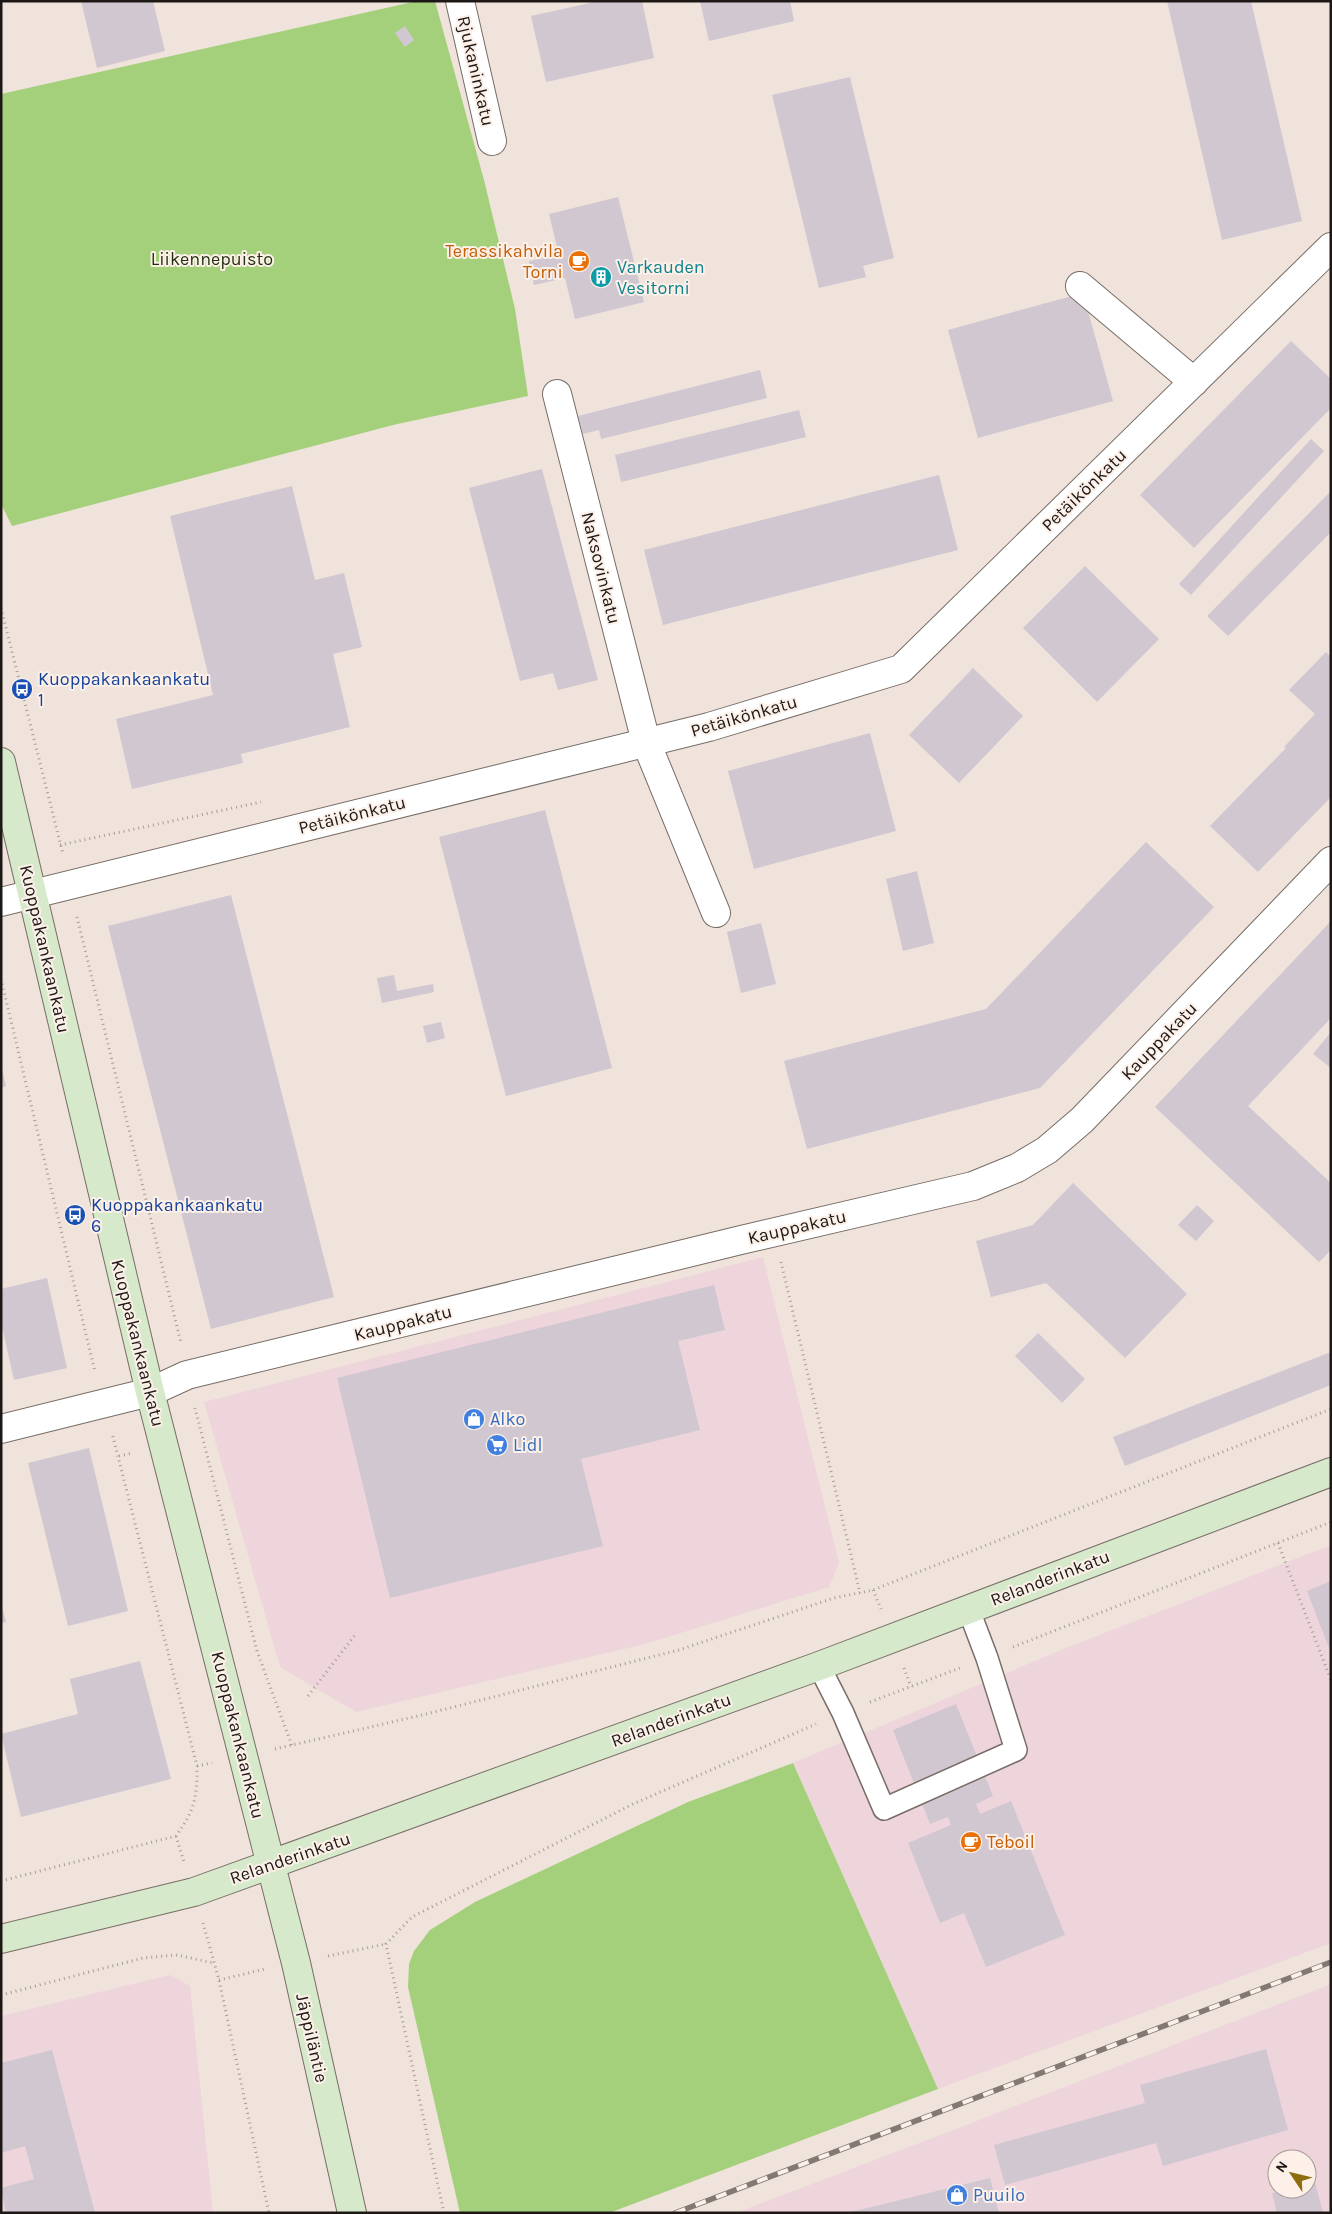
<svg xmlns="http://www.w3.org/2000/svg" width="1332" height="2214" font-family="Karla,sans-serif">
	<rect width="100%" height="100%" fill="#efe3db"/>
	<!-- commercial -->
	<path fill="#eed4db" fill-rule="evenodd" d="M763,1257L839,1563L829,1587L645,1644L356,1712L280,1667L204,1402Z
		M1331,1545V1943L938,2089L793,1763L1066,1648Z
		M170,1975L190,1986L213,2213H1V2016Z
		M1331,1984V2213H736L956,2129ZM1277,2159H1307V2189H1277Z"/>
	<!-- green -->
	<path fill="#a5d07b" d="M417,1H435L484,180L515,309L528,396L393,425L12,526L1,504V94Z
		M793,1763L938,2089L609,2213H460L408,1987L409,1964L414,1951L430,1930L475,1902L688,1802Z"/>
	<!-- building -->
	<path fill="#d0c7d1" d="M81,1H153L165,51L97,68Z
		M599,1H642L654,58L546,82L531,16Z
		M700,1H790L794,21L709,41Z
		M1167,1H1251L1302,221L1222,240Z
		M405,26L414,40L405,47L395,33Z
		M850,77L894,258L863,266L866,277L819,288L772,95Z
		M618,197L644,302L575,319L565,278L534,285L529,261L559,255L549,214Z
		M1083,293L1113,401L978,438L948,330Z
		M1291,341L1331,379V408L1194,548L1140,495Z
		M760,370L767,398L601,439L599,430L583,434L578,416Z
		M799,410L806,437L621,482L615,455Z
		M1311,439L1324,451L1191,595L1179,584Z
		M542,469L598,680L558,690L553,673L520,681L469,488Z
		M939,475L958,550L663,625L644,550Z
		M292,486L315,580L344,573L362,647L333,654L350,727L241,754L243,763L132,789L116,719L213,695L170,516Z
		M1331,491V532L1228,636L1207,616Z
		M1085,566L1159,639L1097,702L1023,628Z
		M1326,652L1331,657V797L1258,872L1210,826L1286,748L1284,747L1315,714L1289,690Z
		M973,668L1023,716L959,783L909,735Z
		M870,733L896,831L754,869L728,771Z
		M545,810L612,1068L506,1096L439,837Z
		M1146,842L1214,907L1040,1088L807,1149L784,1061L986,1009Z
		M917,871L934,943L903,951L886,879Z
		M231,895L334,1297L211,1329L108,926Z
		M1331,921V1018L1248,1106L1331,1183V1250L1319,1262L1155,1107Z
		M761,923L776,984L741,993L727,932Z
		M394,975L397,991L433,984L434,992L382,1003L377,978Z
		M441,1022L445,1038L427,1043L423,1026Z
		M1331,1032V1068L1313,1054Z
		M2,1069L6,1086L1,1088V1070Z
		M1073,1183L1187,1294L1125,1358L1046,1283L991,1297L976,1241L1033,1225Z
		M1197,1205L1214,1221L1196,1241L1178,1225Z
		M47,1278L67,1368L14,1380L1,1322V1289Z
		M714,1285L725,1330L678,1341L700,1430L581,1459L603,1546L390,1598L337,1378Z
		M1038,1333L1085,1379L1062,1403L1015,1356Z
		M1331,1352V1385L1125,1466L1113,1437Z
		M89,1448L128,1611L68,1626L28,1463Z
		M1331,1581V1653L1307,1591Z
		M1,1604L6,1622L1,1623Z
		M140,1661L171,1779L21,1817L1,1734L78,1714L70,1679Z
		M956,1704L993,1796L976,1804L980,1814L1011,1801L1065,1935L986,1967L964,1913L940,1923L908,1843L951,1825L948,1817L930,1824L893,1730Z
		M1266,2049L1288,2130L1163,2166L1156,2143L1005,2185L994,2145L1145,2103L1140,2085Z
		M52,2050L95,2213H6L1,2188L34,2179L25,2146L1,2153V2063Z
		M990,2178L999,2213H851V2212Z
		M1315,2182L1323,2213H1277L1272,2193L1287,2189H1307V2184Z"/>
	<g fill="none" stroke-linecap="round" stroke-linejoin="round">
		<!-- lane casing -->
		<g stroke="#776d66" stroke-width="24">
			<path id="lane" d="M819,1666L843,1713L884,1809L1016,1750L987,1658L968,1608"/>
		</g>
		<!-- street casing -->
		<g stroke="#776d66" stroke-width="30">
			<path id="street" d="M460,1L492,141
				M1080,286L1194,382
				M557,394L646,742L716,913
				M1,902L709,727L901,669L1331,247
				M1,1429L150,1392L187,1375L741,1240L973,1186L1017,1168L1047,1150L1082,1120L1331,861"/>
		</g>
		<!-- secondary casing -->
		<g stroke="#776d66" stroke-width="30">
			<path id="secondary" d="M1,762L150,1392L296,1963L352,2213
				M1,1939L194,1892L819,1666L1331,1472"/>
		</g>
		<!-- path -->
		<path stroke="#a79d97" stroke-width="3" stroke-dasharray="1 4" stroke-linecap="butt" d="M1,608L63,854
			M60,845L261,802
			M77,917L181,1343
			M1,979L95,1372
			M781,1262L860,1593
			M195,1408L257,1651L292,1746
			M119,1456L133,1453
			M1278,1543L1331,1680
			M873,1590L881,1609
			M1013,1647L1331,1522
			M904,1668L911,1687
			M308,1696L355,1635
			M870,1702L960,1668
			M275,1749L422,1715L679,1650L834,1598L873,1590L1331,1409
			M197,1766L212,1763
			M176,1836L184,1862
			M1,1881L176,1836C195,1809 197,1799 197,1766L112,1433
			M203,1923L219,1980L269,2213
			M328,1956L386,1944
			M219,1980L265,1969
			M1,1995L143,1958L176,1955L214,1963
			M444,2213L386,1944L412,1917L633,1804L816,1724"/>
		<!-- lane -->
		<use href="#lane" stroke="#fff" stroke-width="21"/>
		<!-- street -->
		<use href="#street" stroke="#fff" stroke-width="28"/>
		<!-- secondary -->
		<use href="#secondary" stroke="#d6e9ca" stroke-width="28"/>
		<!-- rail casing -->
		<g stroke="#827974" stroke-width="5.5">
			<path id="rail" d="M675,2213L1331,1962"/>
		</g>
		<!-- rail -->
		<use href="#rail" stroke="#fcf0e8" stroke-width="4" stroke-dasharray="11" stroke-linecap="butt"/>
	</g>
	<!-- icons -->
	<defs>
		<g id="cafe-disc" transform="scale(1.125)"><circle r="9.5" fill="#e8710a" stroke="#fcf0e8"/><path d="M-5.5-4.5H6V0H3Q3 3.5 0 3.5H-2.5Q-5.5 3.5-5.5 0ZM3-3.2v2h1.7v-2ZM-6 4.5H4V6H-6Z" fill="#fff"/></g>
		<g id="building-disc" transform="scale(1.125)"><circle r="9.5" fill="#0f9aa8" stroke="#fcf0e8"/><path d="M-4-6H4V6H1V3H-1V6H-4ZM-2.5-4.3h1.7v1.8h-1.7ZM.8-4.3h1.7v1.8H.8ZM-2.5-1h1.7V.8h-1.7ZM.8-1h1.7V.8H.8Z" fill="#fff"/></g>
		<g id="bus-disc" transform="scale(1.125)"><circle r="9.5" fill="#1a4fb4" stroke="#fcf0e8"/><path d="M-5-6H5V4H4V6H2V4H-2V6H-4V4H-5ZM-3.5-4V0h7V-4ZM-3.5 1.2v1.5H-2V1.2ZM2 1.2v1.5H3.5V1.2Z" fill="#fff"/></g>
		<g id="shop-disc" transform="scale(1.125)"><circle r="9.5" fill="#3f7fe0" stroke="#fcf0e8"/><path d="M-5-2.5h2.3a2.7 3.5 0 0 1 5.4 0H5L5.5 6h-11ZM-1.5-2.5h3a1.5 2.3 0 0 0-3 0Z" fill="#fff"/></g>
		<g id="supermarket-disc" transform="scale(1.125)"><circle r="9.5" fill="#3f7fe0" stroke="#fcf0e8"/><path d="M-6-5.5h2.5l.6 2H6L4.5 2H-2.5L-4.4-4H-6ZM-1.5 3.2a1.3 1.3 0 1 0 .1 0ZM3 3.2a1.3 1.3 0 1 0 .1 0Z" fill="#fff"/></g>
	</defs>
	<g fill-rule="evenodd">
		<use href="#cafe-disc" x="579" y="261"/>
		<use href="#building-disc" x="601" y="277"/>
		<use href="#bus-disc" x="22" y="689"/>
		<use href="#bus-disc" x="75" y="1215"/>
		<use href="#shop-disc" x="474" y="1419"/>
		<use href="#supermarket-disc" x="497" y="1445"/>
		<use href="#cafe-disc" x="971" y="1842"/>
		<use href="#shop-disc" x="957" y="2195"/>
	</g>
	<g text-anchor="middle" stroke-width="4" stroke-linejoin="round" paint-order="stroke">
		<!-- street labels -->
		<g font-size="18" fill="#1d1816" stroke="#fcf0e8">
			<text transform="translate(476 71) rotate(77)" y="6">Rjukaninkatu</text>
			<text transform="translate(1084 490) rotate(-44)" y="6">Petäikönkatu</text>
			<text transform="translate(601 568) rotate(76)" y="6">Naksovinkatu</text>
			<text transform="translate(744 716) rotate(-16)" y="6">Petäikönkatu</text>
			<text transform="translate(352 815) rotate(-14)" y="6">Petäikönkatu</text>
			<text transform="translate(45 949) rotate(77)" y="6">Kuoppakankaankatu</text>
			<text transform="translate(1159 1041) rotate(-46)" y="6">Kauppakatu</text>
			<text transform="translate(797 1227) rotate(-13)" y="6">Kauppakatu</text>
			<text transform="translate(403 1323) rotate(-14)" y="6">Kauppakatu</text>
			<text transform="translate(138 1343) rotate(76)" y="6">Kuoppakankaankatu</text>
			<text transform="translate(1050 1578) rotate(-21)" y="6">Relanderinkatu</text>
			<text transform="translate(671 1720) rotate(-20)" y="6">Relanderinkatu</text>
			<text transform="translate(238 1735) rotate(76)" y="6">Kuoppakankaankatu</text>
			<text transform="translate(290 1858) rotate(-19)" y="6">Relanderinkatu</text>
			<text transform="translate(312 2038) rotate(77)" y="6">Jäppiläntie</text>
		</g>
		<!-- food labels -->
		<g font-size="18" fill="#c56008" stroke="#fcf0e8" text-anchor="end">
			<text x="563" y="257">Terassikahvila<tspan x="563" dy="21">Torni</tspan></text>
			<text x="987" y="1848" text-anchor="start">Teboil</text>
		</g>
		<!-- park labels -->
		<g font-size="18" fill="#1f300c" stroke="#fcf0e8">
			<text x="212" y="265">Liikennepuisto</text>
		</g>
		<!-- culture labels -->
		<g font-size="18" fill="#0d838f" stroke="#fcf0e8" text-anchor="start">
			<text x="617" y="273">Varkauden<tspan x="617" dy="21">Vesitorni</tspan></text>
		</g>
		<!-- transit labels -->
		<g font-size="18" fill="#164399" stroke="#fcf0e8" text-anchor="start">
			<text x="38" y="685">Kuoppakankaankatu<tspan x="38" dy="21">1</tspan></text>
			<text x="91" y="1211">Kuoppakankaankatu<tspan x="91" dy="21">6</tspan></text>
		</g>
		<!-- shop labels -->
		<g font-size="18" fill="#366cbe" stroke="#fcf0e8" text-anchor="start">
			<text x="490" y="1425">Alko</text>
			<text x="513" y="1451">Lidl</text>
			<text x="973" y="2201">Puuilo</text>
		</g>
	</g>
	<!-- border -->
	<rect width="1332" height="2214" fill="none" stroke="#1d1816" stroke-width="5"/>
	<!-- north arrow -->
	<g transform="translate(1292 2174) rotate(305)"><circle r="24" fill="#fcf0e8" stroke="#a39a94"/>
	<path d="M0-4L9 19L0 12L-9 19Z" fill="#8e6c0f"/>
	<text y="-8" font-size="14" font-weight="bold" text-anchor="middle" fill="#1d1816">N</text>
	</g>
</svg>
